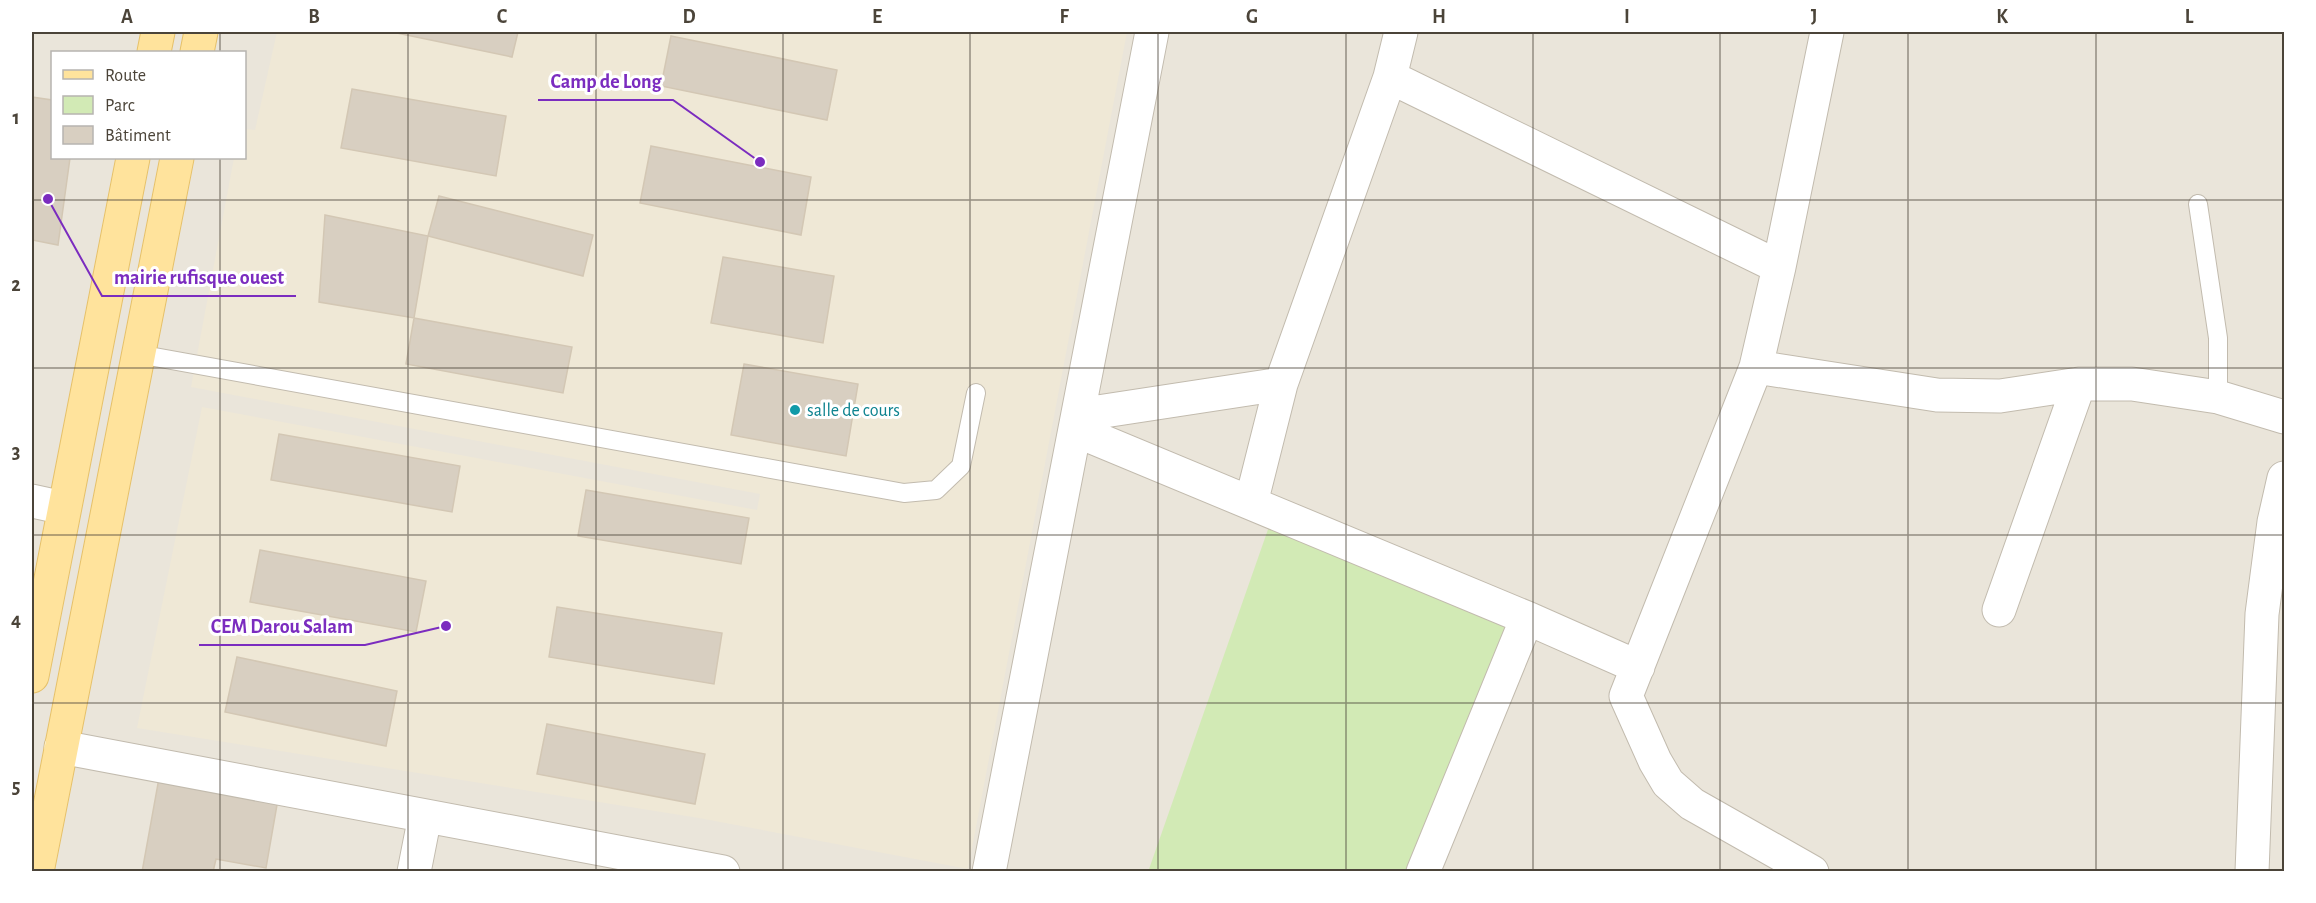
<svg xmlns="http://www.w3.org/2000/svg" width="2316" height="903" font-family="'Alegreya Sans',sans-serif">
	<rect width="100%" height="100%" fill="#f6f3ec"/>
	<!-- residential -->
	<path fill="#eae5da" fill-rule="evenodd" d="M32,32H2284V871H32ZM52,52H244V158H52Z"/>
	<!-- education -->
	<path fill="#efe8d6" d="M277,32H1127L968,869L699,818L137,728L202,407L757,510L760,494L191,387L234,158H244L245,129L255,130Z"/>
	<!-- green -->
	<path fill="#d2eab5" d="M1272,518L1525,622L1427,871L1148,872Z"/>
	<!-- building -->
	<path fill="#d8cfc1" stroke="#d3c7b4" stroke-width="1.5" d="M392,32H518L512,57Z
		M671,36L837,70L827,120L661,86Z
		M352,89L506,116L496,176L341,148Z
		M32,97L52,100V158H70L58,245L32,240Z
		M651,146L811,177L801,235L640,203Z
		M439,196L593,235L583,276L428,236Z
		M325,215L428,236L414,318L319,302Z
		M723,257L834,276L823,343L711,323Z
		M414,318L572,347L563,393L406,364Z
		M744,364L858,384L846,456L731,435Z
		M279,434L460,466L452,512L271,480Z
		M586,490L749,518L741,564L578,536Z
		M260,550L426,581L416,632L250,602Z
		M557,607L722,633L714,684L549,657Z
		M237,657L397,691L386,746L225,712Z
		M547,724L705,754L695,804L537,774Z
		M159,778L278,799L266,868L216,859L213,872H142Z"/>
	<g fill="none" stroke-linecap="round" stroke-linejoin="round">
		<!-- service casing -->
		<g stroke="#c2bbae" stroke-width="20">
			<path id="service" d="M2198,204L2218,338V397
				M138,354L904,493L936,490L961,466L976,393"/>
		</g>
		<!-- minor casing -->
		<g stroke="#c2bbae" stroke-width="35">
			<path id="minor" d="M1390,77L1779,267
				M1756,367L1937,395L2000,396L2079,384H2132L2218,397L2284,417
				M1078,415L1281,384
				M1075,430L1527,618L1638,667
				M32,501L64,508
				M1251,503L1281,384L1390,77L1401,32
				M1999,610L2079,384
				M61,747L723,872
				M414,872L425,816
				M989,872L1152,32
				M1423,872L1527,618
				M1812,872L1692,804L1668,783L1655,761L1626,696L1756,367L1779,267L1827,32
				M2252,872L2262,614L2274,522L2284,478"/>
		</g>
		<!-- primary casing -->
		<g stroke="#e6c16a" stroke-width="35">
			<path id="primary" d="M154,52L158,32
				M197,52L201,32
				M32,676L133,158
				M37,872L177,158"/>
		</g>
		<!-- service -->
		<use href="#service" stroke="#fff" stroke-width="18"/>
		<!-- minor -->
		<use href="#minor" stroke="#fff" stroke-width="33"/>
		<!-- primary -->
		<use href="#primary" stroke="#ffe39c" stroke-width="33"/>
	</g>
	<!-- grid -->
	<path fill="none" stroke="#4b4439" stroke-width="1.5" stroke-opacity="0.55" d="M220,32V52M408,32V872M596,32V872M783,32V872M970,32V872M1158,32V872M1346,32V872M1533,32V872M1720,32V872M1908,32V872M2096,32V872M220,158V872M32,200H2284M32,368H2284M32,535H2284M32,703H2284"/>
	<!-- markers -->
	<circle fill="#0f9aa8" stroke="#fff" stroke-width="2" cx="795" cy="410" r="6"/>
	<g text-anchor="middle" stroke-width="6" stroke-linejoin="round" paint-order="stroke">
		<!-- culture labels -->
		<g font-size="18" fill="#0d838f" stroke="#fff" text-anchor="start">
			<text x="807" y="416">salle de cours</text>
		</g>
	</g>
	<!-- callouts -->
	<path fill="none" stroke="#7b2cbf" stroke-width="2" d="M760 162L673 100H538M48 199L102 296H296M446 626L365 645H199"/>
	<g fill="#7b2cbf" stroke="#fff" stroke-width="2">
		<circle cx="760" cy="162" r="6"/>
		<circle cx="48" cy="199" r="6"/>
		<circle cx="446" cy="626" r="6"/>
	</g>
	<g font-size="20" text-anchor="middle" font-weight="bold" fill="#7b2cbf" stroke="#fff" stroke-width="6" stroke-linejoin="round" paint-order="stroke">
		<text x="606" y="88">Camp de Long</text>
		<text x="199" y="284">mairie rufisque ouest</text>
		<text x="282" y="633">CEM Darou Salam</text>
	</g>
	<!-- border -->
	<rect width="2316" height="903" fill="none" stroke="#ffffff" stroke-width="66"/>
	<!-- legend -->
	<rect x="51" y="51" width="195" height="108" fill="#ffffff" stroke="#b7b4b0" stroke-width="1.5"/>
	<rect x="63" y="70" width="30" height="9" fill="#ffe39c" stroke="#b7b4b0" stroke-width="1.5"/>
	<text x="105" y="81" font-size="18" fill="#4b4439">Route</text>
	<rect x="63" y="96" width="30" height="18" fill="#d2eab5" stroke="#b7b4b0" stroke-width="1.5"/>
	<text x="105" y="111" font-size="18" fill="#4b4439">Parc</text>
	<rect x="63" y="126" width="30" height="18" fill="#d8cfc1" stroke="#b7b4b0" stroke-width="1.5"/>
	<text x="105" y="141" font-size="18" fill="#4b4439">Bâtiment</text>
	<rect x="33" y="33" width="2250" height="837" fill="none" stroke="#4b4439" stroke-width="2"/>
	<g font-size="20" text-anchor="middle" font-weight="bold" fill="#4b4439">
		<text x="127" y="23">A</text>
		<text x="314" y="23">B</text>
		<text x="502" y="23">C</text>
		<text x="689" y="23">D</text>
		<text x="877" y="23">E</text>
		<text x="1064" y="23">F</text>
		<text x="1252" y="23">G</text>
		<text x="1439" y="23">H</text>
		<text x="1627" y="23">I</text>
		<text x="1814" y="23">J</text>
		<text x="2002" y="23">K</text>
		<text x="2189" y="23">L</text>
		<text x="16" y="124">1</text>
		<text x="16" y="291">2</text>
		<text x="16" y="458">3</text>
		<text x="16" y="626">4</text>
		<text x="16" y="793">5</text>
	</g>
</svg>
